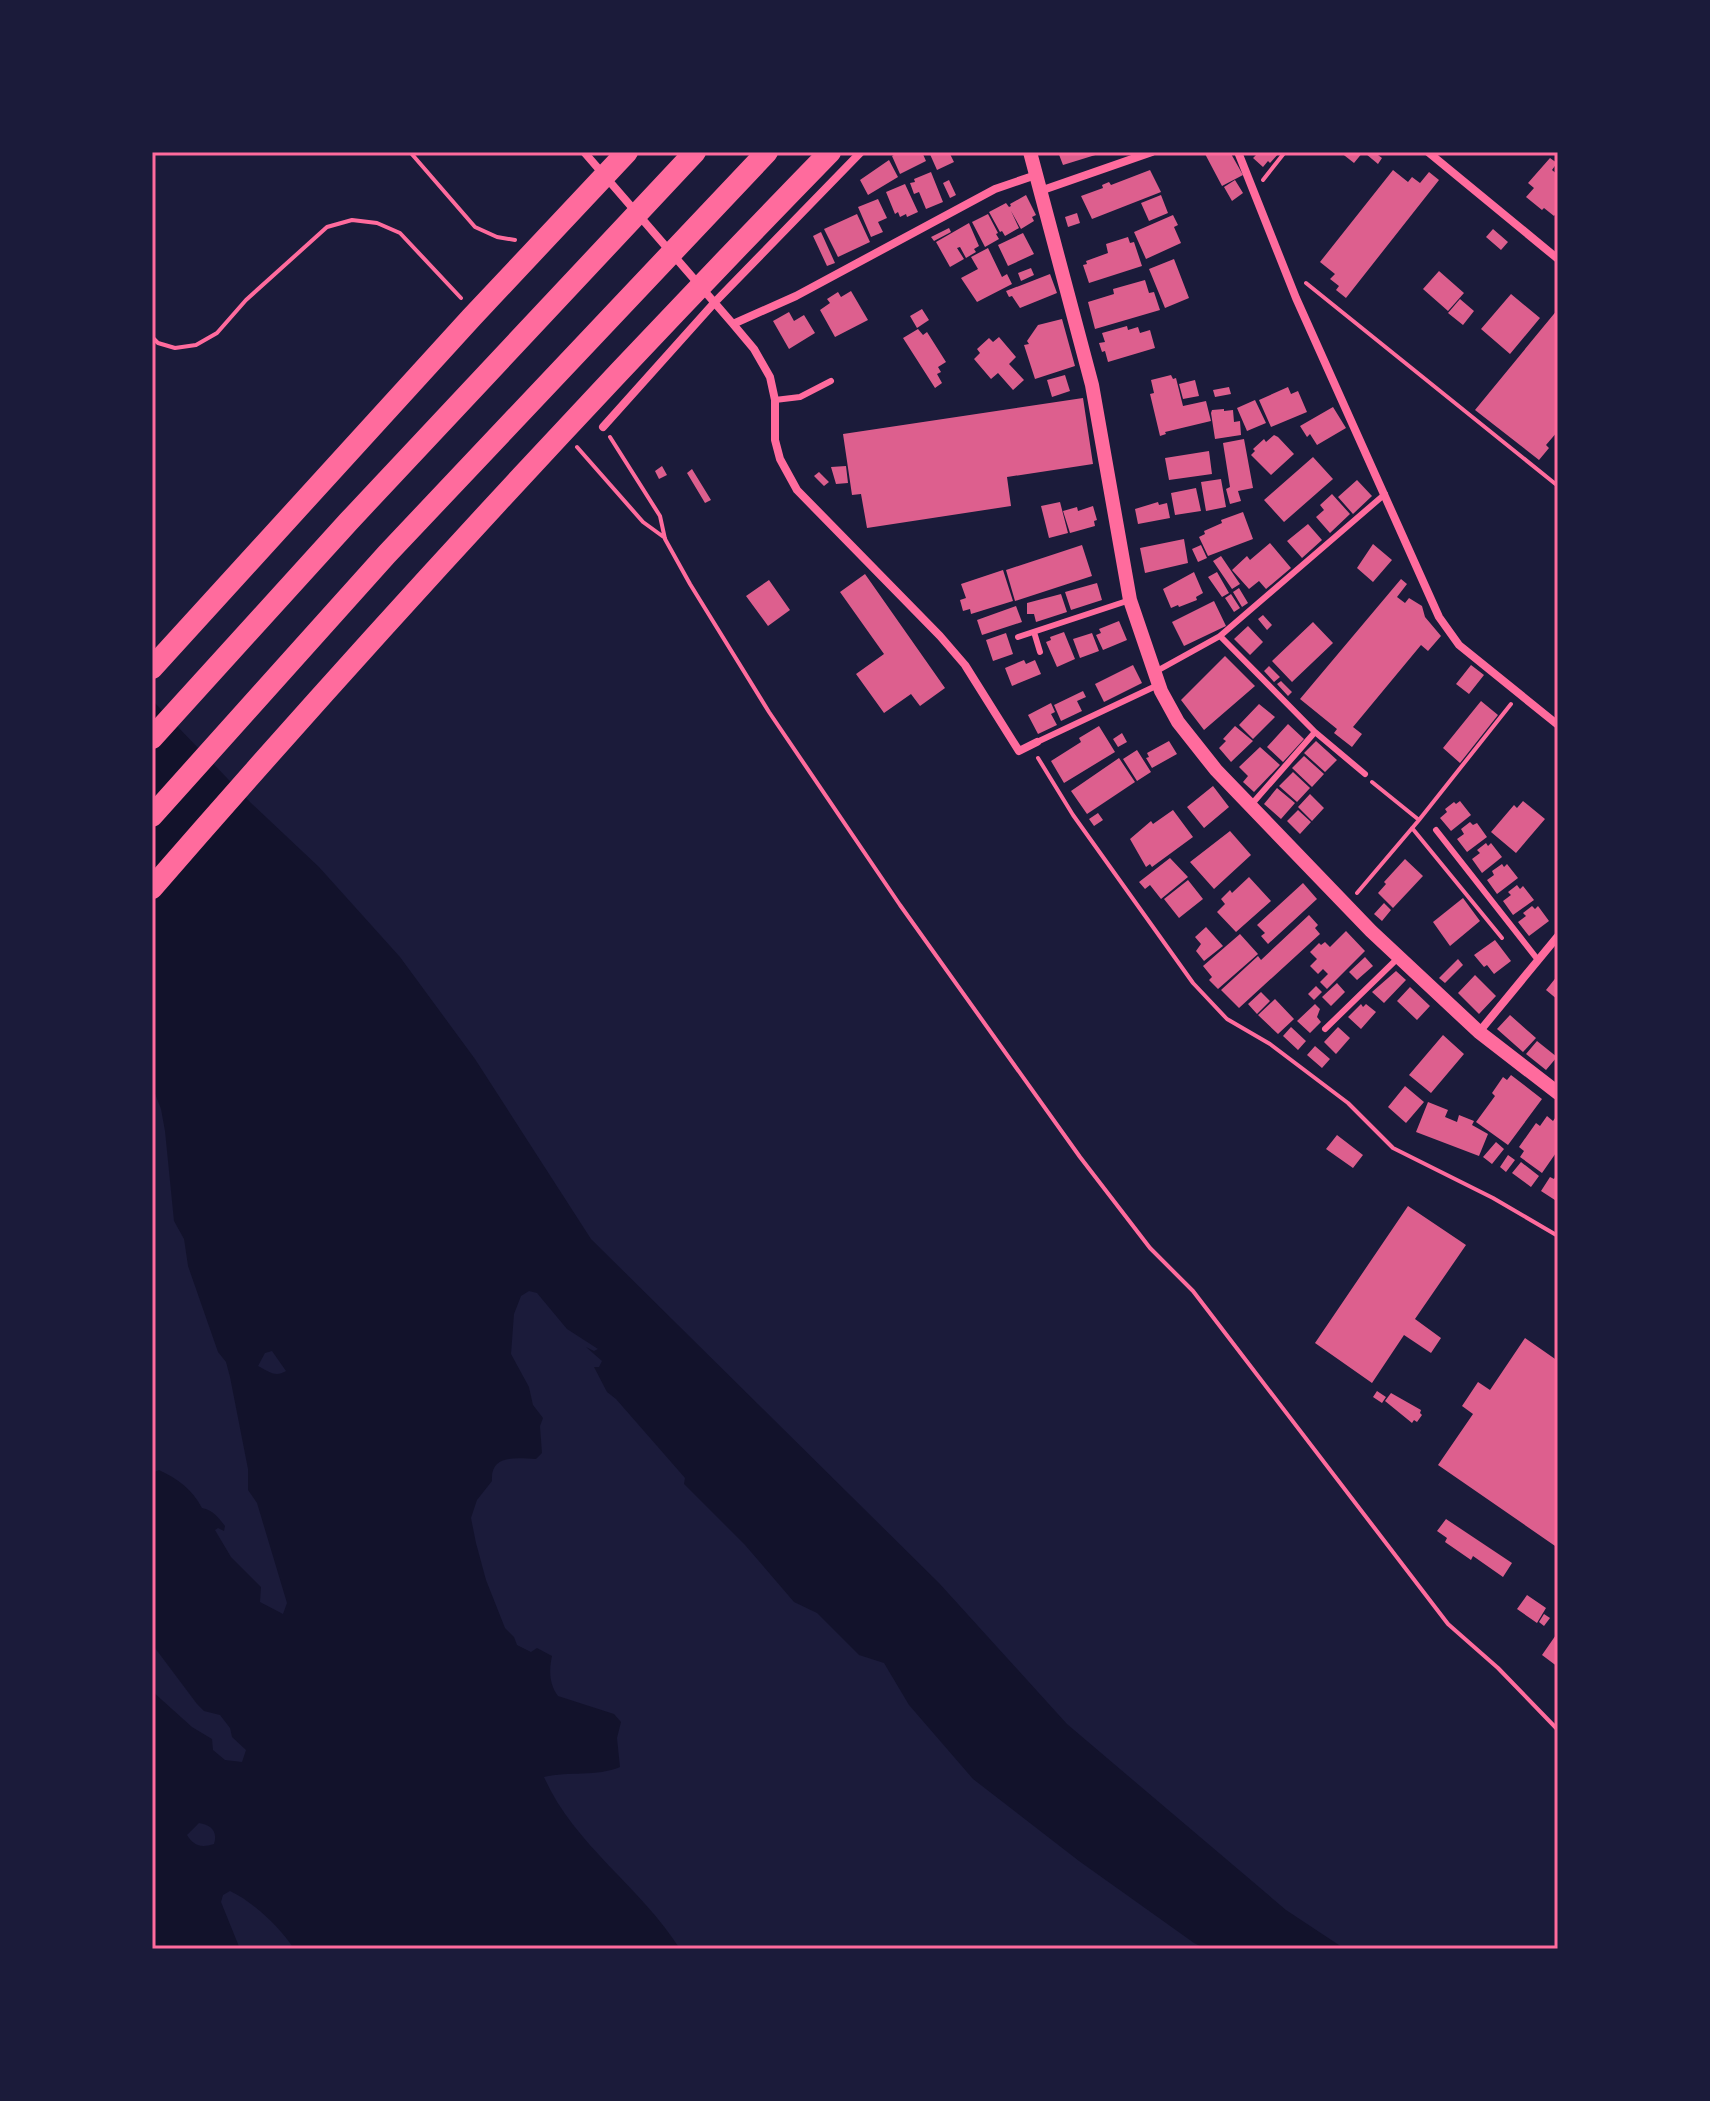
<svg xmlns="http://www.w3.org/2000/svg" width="1710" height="2101" font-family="'Fira Sans Condensed',sans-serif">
	<rect width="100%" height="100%" fill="#1b1b3a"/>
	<!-- water -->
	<path fill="#12122b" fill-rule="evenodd" d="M152,700L251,803L319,867L400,957L475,1059L591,1239L939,1583L1067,1724L1286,1910L1345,1949H1206L1194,1943L1079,1861L973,1779L909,1705L884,1663L859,1655L817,1613L794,1602L745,1545L684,1484L685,1478L616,1399L607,1392L594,1367H599L602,1361L586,1347L594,1351L598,1349L567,1329L537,1293L529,1291L521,1296L514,1314L511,1354L529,1387L533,1405L543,1418L540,1426L542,1453L536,1459C516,1458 490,1454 492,1481L477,1500L471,1518L476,1543L486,1580L505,1628L514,1637L517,1645L531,1652L537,1648L552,1656C549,1670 549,1684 558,1696L614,1714L621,1722L617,1738L620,1767C597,1777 569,1771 544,1777C574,1845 641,1887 680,1949H294C281,1928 252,1901 230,1891L223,1895L221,1902L240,1949H152V1691L192,1727L212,1739L213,1750L225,1760L242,1762L246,1750L232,1737L230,1728L220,1715L204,1711L197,1704L152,1644V1473L159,1470C178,1479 192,1489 202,1508C213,1510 218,1517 225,1526L224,1531L218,1528L215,1530L231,1557L261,1587L260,1602L283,1614L287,1603L257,1503L248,1490V1469L230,1377L226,1362L218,1352L188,1266L184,1239L174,1221L165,1131L161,1109L152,1086ZM272,1351L286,1371C275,1378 268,1371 258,1366L265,1353ZM199,1823C211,1825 218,1831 214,1844C201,1848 194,1846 187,1835Z"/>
	<!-- building -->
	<path fill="#dd5f8e" d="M899,152H922L926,161L900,174L892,156Z
		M929,152H949L954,162L937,170Z
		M1058,152H1105L1063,165Z
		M1204,152H1230L1243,175L1222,186Z
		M1259,152H1280L1270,163L1268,161L1263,167L1253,158Z
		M1340,152H1363L1354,163Z
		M1368,152H1374L1382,158L1378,164L1366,154Z
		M1550,158L1557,163L1552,170L1558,175V211L1554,216L1544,208L1542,210L1526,197L1534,188L1528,183Z
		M889,160L898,177L868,195L860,180Z
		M1150,170L1161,192L1092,219L1081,196L1103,188L1102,185L1109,182L1111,185Z
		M1393,170L1408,182L1412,177L1420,183L1429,172L1439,180L1346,298L1336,290L1339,286L1330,279L1335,274L1320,262Z
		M931,172L943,202L926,209L919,192L914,194L910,183L915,182L914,179Z
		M949,180L956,195L950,198L943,183Z
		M1235,180L1243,193L1232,201L1224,187Z
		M905,184L918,212L907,217L906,214L900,217L898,212L895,214L886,192Z
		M1026,195L1036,215L1032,217L1034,221L1021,229L1011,211L1019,228L1005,236L1002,231L1000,232L989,212L1006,203L1009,207L1011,206L1010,204Z
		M1161,195L1168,213L1149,221L1141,203Z
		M878,199L887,218L878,222L883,232L871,237L858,207Z
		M1077,213L1080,223L1068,227L1065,217Z
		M857,214L870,242L838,257L824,229Z
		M988,214L998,233L996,234L999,239L985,247L972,222Z
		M1173,215L1178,225L1174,227L1181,243L1146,259L1134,232Z
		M969,223L979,246L974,249L976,252L966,258L960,247L957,248L964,259L950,267L936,242Z
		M949,228L951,232L934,241L931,237Z
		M1493,229L1508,242L1501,250L1486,237Z
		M821,232L835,263L827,266L813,236Z
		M1023,233L1034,254L1008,266L998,245Z
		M1128,237L1130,243L1134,242L1142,266L1089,283L1083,265L1087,264L1086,261L1108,253L1106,244Z
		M988,248L1002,277L1007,274L1012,284L977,302L961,278L978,269L971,257Z
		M1174,259L1189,298L1165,308L1149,269Z
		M1031,268L1034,275L1021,281L1018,273Z
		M1439,271L1464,293L1448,311L1423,289Z
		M1050,274L1057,293L1020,308L1012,296L1009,297L1006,291Z
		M1145,280L1149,293L1154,292L1160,310L1095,329L1088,302L1114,294L1113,289Z
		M851,291L868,320L835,337L820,310L830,303L827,299L838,292L841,297Z
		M1511,294L1540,318L1510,354L1481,329Z
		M1460,299L1474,311L1463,325L1448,313Z
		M922,309L929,320L917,328L910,316Z
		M1558,309V431L1546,445L1549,448L1539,460L1475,410Z
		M789,312L794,321L804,315L815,333L789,349L773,321Z
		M1062,319L1075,366L1035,379L1024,345L1029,344L1027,341L1038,325Z
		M1127,326L1128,330L1138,327L1140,333L1150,330L1155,348L1108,362L1105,351L1102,352L1099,343L1105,342L1102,333Z
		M918,329L923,335L927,332L946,362L938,367L941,372L937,374L942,383L935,388L903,338Z
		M999,337L1016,357L1009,364L1024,380L1013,390L998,373L991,379L974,359L980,353L977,349L989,338L993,342Z
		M1065,375L1070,391L1052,397L1047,380Z
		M1171,375L1173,379L1176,378L1183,406L1206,401L1211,421L1165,432L1166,434L1160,436L1150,394L1154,393L1151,380Z
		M1195,380L1199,396L1183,399L1179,384Z
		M1229,387L1231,394L1215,397L1213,390Z
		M1288,387L1291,394L1298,391L1307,412L1271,427L1259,400Z
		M1083,398L1093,464L1007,477L1011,506L867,528L861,494L852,495L843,434Z
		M1255,400L1266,423L1247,431L1237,408Z
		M1333,407L1346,428L1317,445L1310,434L1307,437L1300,426Z
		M1224,409V411L1233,410L1234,422L1240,421L1241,435L1215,439L1211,413L1212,410Z
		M1274,435L1278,437L1294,454L1271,475L1251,455L1255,451L1253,449L1264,439L1266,442Z
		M1244,439L1253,488L1238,491L1241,501L1230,504L1226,489L1230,487L1223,443Z
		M1209,451L1212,474L1169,480L1165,458Z
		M1313,457L1333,479L1284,522L1264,500Z
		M662,466L667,475L659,479L655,471Z
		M846,466L848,483L836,484L831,467Z
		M692,469L711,500L705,503L687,473Z
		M819,472L829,482L824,486L814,476Z
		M1221,479L1226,507L1206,511L1201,482Z
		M1357,480L1372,496L1353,514L1338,497Z
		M1196,488L1201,511L1175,515L1171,493Z
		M1332,494L1350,514L1330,533L1316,517L1324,510L1320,505Z
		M1060,502L1068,533L1049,538L1041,506Z
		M1158,502L1159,505L1167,503L1170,518L1138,524L1135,509Z
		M1093,506L1097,520L1094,521L1095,526L1070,533L1063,511L1077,507L1078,511Z
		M1243,512L1253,539L1208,556L1199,537L1205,534L1204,531L1222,523L1221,520Z
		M1308,524L1322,540L1302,558L1287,541Z
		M1184,539L1188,563L1145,573L1140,548Z
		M1270,543L1291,568L1266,589L1259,581L1249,589L1232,570L1247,556L1250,560Z
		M1373,544L1392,560L1373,582L1357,568Z
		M1082,545L1092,576L1015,601L1006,570Z
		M1201,545L1207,558L1198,562L1192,549Z
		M1221,556L1240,584L1232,589L1213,561Z
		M1003,570L1013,601L971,614L970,609L963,611L960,600L966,598L961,584Z
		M1194,572L1203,593L1196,597L1197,600L1179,607L1178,605L1171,608L1163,589Z
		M1217,572L1229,593L1222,597L1208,577Z
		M865,574L945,688L920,706L911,694L884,713L856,674L884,654L840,592Z
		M1401,579L1407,584L1397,597L1405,603L1409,598L1422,606L1425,617L1441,636L1428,651L1421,645L1353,727L1362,734L1352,747L1334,733L1337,729L1300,699Z
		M769,580L790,610L768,626L746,596Z
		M1097,583L1102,600L1071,610L1065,592Z
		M1239,588L1248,603L1242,607L1233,592Z
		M1061,594L1067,612L1036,622L1034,614H1027V603Z
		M1231,594L1240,608L1234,612L1225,598Z
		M1214,601L1226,626L1184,646L1172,622Z
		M1016,606L1022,622L982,635L977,620Z
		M1263,615L1272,625L1267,630L1258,619Z
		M1119,621L1127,640L1103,650L1096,635L1101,633L1099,629Z
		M1313,622L1333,643L1292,682L1272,661Z
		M1248,626L1263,642L1250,655L1234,639Z
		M1064,632L1075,659L1057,667L1046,642L1051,640L1050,637Z
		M1006,633L1013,654L993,661L986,640Z
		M1092,633L1099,651L1080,658L1073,639Z
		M1225,656L1255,686L1204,730L1181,700Z
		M1024,660L1026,664L1035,660L1041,674L1012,686L1005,668Z
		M1133,665L1142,683L1104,702L1095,684Z
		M1471,665L1484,675L1469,694L1456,684Z
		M1269,666L1280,677L1274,682L1264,671Z
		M1281,681L1292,692L1288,696L1277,684Z
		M1083,691L1086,697L1077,701L1082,711L1061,721L1054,705Z
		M1481,701L1498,715L1460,763L1443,748Z
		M1051,703L1055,712L1051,714L1057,725L1038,734L1028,715Z
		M1259,704L1275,717L1253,739L1239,725Z
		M1288,724L1304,739L1283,762L1267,747Z
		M1099,726L1115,752L1064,783L1051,761L1081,742L1079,738Z
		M1235,726L1253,741L1231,762L1219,748L1226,741L1223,739Z
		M1122,733L1127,742L1118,747L1113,739Z
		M1169,741L1177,754L1152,768L1146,758L1149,757L1147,753Z
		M1316,741L1337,760L1325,772L1304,753Z
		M1260,747L1280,765L1254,792L1243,782L1248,776L1239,767Z
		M1137,750L1151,772L1137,781L1123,759Z
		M1304,756L1324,774L1312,787L1292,768Z
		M1119,758L1135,782L1087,814L1071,791Z
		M1293,772L1310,788L1297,802L1279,786Z
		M1213,786L1229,807L1204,828L1187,807Z
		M1277,788L1295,803L1281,819L1264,804Z
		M1310,794L1324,808L1312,821L1298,807Z
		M1460,801L1471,815L1451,831L1440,818L1447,812L1445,809L1454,802L1456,804Z
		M1523,801L1545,819L1516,853L1491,832L1514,805L1517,808Z
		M1173,810L1193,837L1152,867L1150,864L1146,867L1130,839L1151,821L1153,824Z
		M1298,810L1311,822L1300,834L1287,821Z
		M1098,813L1103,820L1094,826L1089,819Z
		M1470,822L1473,825L1477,823L1487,837L1467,852L1457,839L1464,834L1461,829Z
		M1230,831L1251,855L1214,889L1190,862Z
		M1486,843L1488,846L1491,843L1502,857L1482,873L1472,859L1480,853L1477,850Z
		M1170,858L1188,877L1161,899L1150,885L1145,889L1139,882Z
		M1405,859L1423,876L1393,908L1378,893L1386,884L1384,882Z
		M1502,864L1504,867L1507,864L1518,878L1497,894L1487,880L1494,875L1492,871Z
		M1249,877L1271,901L1236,932L1217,912L1225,904L1221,899L1230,890L1232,893Z
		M1188,880L1203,899L1179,918L1164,899Z
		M1303,883L1317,899L1268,944L1261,936L1265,933L1257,925Z
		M1517,885L1520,889L1523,886L1534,900L1513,915L1503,901L1511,895L1508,892Z
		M1463,898L1480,921L1450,946L1433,922Z
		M1384,903L1391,910L1382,921L1374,914Z
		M1532,906L1535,909L1538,906L1549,921L1529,936L1518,922L1526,916L1523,913Z
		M1309,915L1318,925L1315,928L1320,934L1239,1008L1221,990L1258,956L1261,960Z
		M1206,927L1223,946L1204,961L1196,951L1201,944L1195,937Z
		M1346,931L1365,951L1327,989L1320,982L1328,974L1323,969L1318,974L1310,966L1317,959L1310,952L1319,943L1321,945L1325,942L1330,947Z
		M1240,934L1258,954L1218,989L1209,980L1212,977L1203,966Z
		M1495,940L1511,961L1494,974L1487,965L1484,967L1474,955Z
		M1365,957L1373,966L1357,980L1349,972Z
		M1458,959L1463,965L1445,983L1439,978Z
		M1396,971L1406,980L1384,1003L1372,992Z
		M1475,975L1496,996L1479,1014L1458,993Z
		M1558,975V1000L1546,990Z
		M1337,983L1345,992L1331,1006L1322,997Z
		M1316,986L1322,992L1314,1000L1308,994Z
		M1410,987L1430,1006L1417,1020L1397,1001Z
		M1261,992L1270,1001L1257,1014L1248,1004Z
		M1275,999L1294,1019L1278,1034L1258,1015Z
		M1315,1004L1320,1009L1317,1017L1321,1022L1310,1033L1297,1021Z
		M1361,1004L1363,1007L1366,1004L1376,1012L1361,1029L1348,1017Z
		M1510,1015L1536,1038L1523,1052L1497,1029Z
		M1291,1027L1306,1041L1298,1050L1283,1036Z
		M1338,1027L1350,1038L1336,1054L1324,1042Z
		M1443,1035L1464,1054L1431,1093L1409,1075Z
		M1537,1041L1557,1057L1546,1070L1526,1054Z
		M1315,1046L1330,1059L1322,1068L1307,1055Z
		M1511,1075L1542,1099L1508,1145L1476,1122L1495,1096L1492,1093L1503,1077L1507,1080Z
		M1405,1086L1424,1102L1406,1123L1388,1107Z
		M1428,1102L1448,1110L1445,1117L1457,1122L1459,1115L1474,1121L1472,1125L1488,1134L1479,1156L1416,1132Z
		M1558,1114V1150L1542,1173L1520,1157L1524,1151L1519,1147L1536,1123L1540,1126L1547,1116L1553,1121Z
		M1337,1135L1363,1155L1353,1168L1326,1149Z
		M1496,1142L1504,1149L1492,1164L1483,1157Z
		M1508,1155L1515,1160L1506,1172L1500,1167Z
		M1521,1162L1539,1176L1531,1187L1512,1173Z
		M1558,1172V1202L1541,1191L1550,1177L1554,1179Z
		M1408,1206L1466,1245L1415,1319L1441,1338L1431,1353L1404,1335L1372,1383L1315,1343Z
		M1525,1338L1558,1361V1548L1438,1465L1473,1414L1462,1406L1478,1382L1490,1390Z
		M1377,1391L1386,1397L1382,1403L1373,1397Z
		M1391,1393L1421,1410L1420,1413L1422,1415L1417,1422L1414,1420L1412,1423L1385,1401Z
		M1446,1519L1512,1563L1503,1577L1473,1556L1471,1560L1445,1542L1447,1538L1437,1531Z
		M1527,1595L1546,1608L1537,1623L1517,1609Z
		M1544,1614L1550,1618L1544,1626L1539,1622Z
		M1558,1632V1667L1542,1655Z"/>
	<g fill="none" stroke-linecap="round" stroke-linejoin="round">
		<!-- path -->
		<path stroke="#ff6b9d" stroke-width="4" d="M410,152L475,227L497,237L515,240
			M1263,180L1285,152
			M1306,283L1558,486
			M152,337L158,343L175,348L196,345L217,333L246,300L327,227L352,220L377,223L400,233L461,298
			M610,437L660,516L665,539L690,584L769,712L900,905L1080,1157L1150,1248L1193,1291L1448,1624L1498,1668L1558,1730
			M577,447L643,522L665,538
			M1038,758L1073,815L1193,983L1227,1019L1270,1044L1348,1103L1393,1148L1493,1198L1558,1236
			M1372,782L1419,820
			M1412,828L1502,938
			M1357,893L1419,820L1511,704"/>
		<!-- service -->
		<path stroke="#ff6b9d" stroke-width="6" d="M775,400L800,397L831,381
			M1034,632L1040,652
			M1220,636L1315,732L1365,774
			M1018,637L1130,600
			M1155,672L1220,636L1385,494
			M1037,742L1158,685
			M1251,805L1315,732
			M1436,830L1538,960
			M1325,1029L1399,957"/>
		<!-- minor -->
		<path stroke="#ff6b9d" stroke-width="8" d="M584,152L733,324L796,296L995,189L1036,175
			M1238,152L1296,298L1439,617L1459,645L1558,725
			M1428,152L1558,259
			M1040,191L1152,152
			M733,324L754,349L770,377L775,400V440L780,459L797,490L940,636L965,665L1019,751L1037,742
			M603,427L715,302L861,152
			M1479,1032L1558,936"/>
		<!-- tertiary -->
		<path stroke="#ff6b9d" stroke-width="14" d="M1030,152L1092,385L1130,600L1161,691L1178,722L1216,770L1371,931L1479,1032L1558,1093"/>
		<!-- motorway -->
		<path stroke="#ff6b9d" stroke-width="22" d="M152,668L471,318L627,152
			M152,738L349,521L695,152
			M152,816L387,554L767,152
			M152,888C371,636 597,391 830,152"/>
	</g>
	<!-- border -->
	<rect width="1710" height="2101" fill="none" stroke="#1b1b3a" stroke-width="308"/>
	<rect x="154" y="154" width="1402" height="1793" fill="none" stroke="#ff6b9d" stroke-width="3"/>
</svg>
